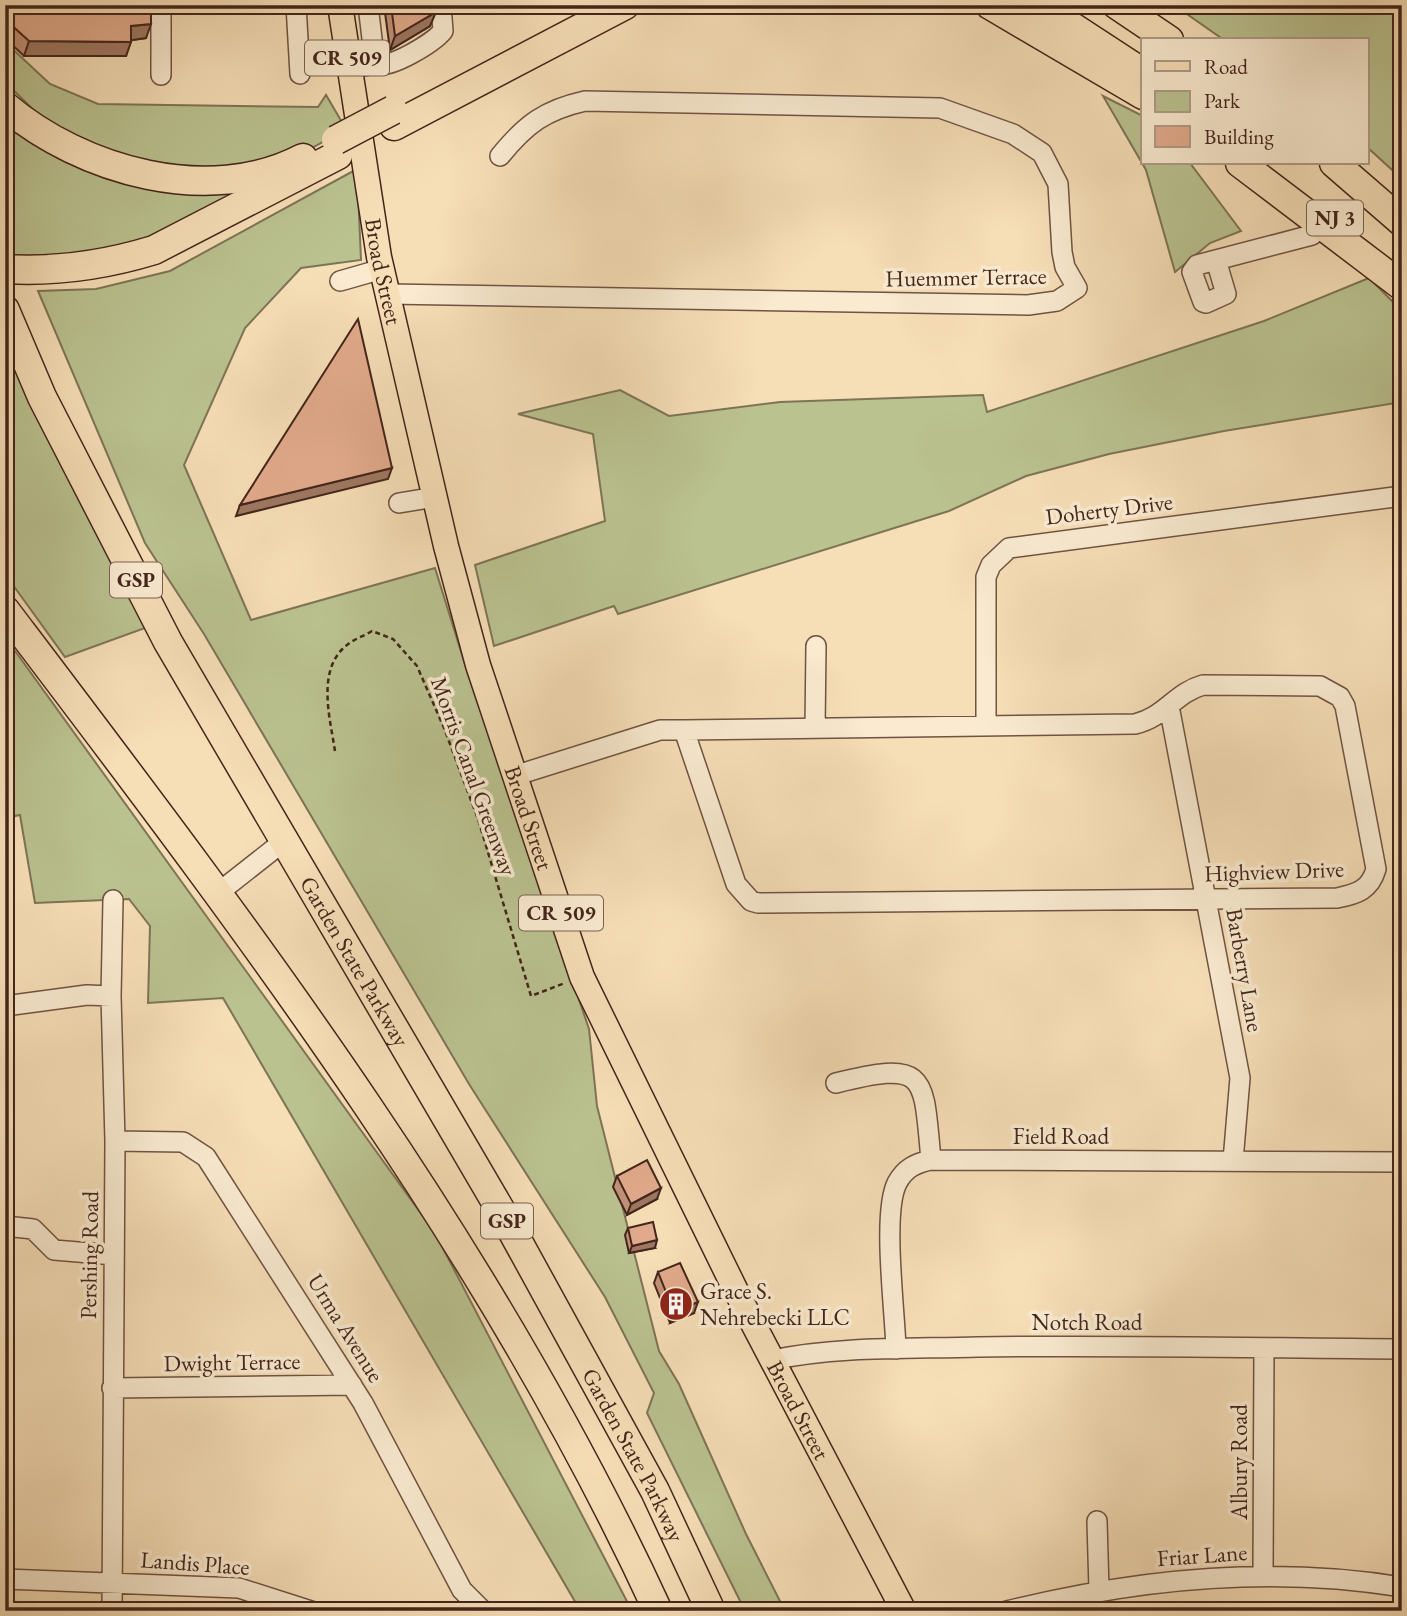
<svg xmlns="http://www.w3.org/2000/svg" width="1407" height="1616" font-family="'EB Garamond',serif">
	<rect width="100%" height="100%" fill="#f6deb7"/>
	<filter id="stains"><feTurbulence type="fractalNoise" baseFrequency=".00286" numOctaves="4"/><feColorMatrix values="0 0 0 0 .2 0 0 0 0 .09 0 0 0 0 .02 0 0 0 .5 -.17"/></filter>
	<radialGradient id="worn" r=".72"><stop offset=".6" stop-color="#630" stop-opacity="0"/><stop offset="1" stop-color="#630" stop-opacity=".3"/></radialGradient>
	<!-- green -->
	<path fill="#bac290" stroke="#7e7456" stroke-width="2" d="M1174,5H1402V179L1367,147V40H1224Z
		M5,42L50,84L98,104L318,107L326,95L346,129L310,149L199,175L140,166L45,121L5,82Z
		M1103,96L1143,116V163H1190L1241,231L1210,243L1175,272L1146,170Z
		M5,115L71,162L281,182L147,249L16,262L5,237Z
		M357,169L361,260L301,268L245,328L184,465L251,620L435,568L467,671L589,1029L597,1106L659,1351L679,1384L746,1534L785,1611H745L647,1413L654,1393L605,1297L469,1084L204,634L145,543L38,291L96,289L170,271Z
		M1369,278L1402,311V402L1224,431L1109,454L1026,476L949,511L618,614L614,606L494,646L475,565L605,521L593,434L518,414L620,390L669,416L780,402L983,395L987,412L1264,321Z
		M5,343L145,628L65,657L5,574Z
		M5,637L435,1233L632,1611H573L577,1605L223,998L148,1003L150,926L129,899L35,903L20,815L5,818Z"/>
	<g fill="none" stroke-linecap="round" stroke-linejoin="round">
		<!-- minor casing -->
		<g stroke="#705342" stroke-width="22">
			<path id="minor" d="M161,5V75
				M296,5L300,74
				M375,64C389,70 433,43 443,31L441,5
				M364,66L375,64L368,5
				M1216,260L1226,294L1206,303L1203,302L1192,272L1197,265L1312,235L1323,226
				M340,281L382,269
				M388,294L1028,305L1057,301L1077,288L1065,267L1062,252L1058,184L1042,153L1013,134L940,108L585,101C545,110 526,124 500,156
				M399,503L435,497
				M1169,706L1240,1078L1233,1161
				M986,726V577L991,565L1009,548L1402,496
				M815,728L816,646
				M514,776L660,730H684L1135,724C1165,717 1175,693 1203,685L1320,686L1340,697L1345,706L1376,869C1370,890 1357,894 1337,898L758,903L751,901L736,884L684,730
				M218,893L284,841
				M5,1006L87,995L111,996
				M836,1083C928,1060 923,1074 931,1160
				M115,1141L183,1142L206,1157L363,1403L462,1590L483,1611
				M5,1226L33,1229L54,1250L114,1255
				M896,1349C895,1311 882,1213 897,1183C905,1168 916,1163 931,1160L1402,1162
				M772,1360C839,1346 910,1349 978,1347C1119,1345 1261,1348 1402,1349
				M112,1388L352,1385
				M1097,1521L1099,1590
				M1263,1575L1264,1348
				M5,1579L239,1588L311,1611
				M112,1611L115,1141L111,996L113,900
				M1007,1611C1136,1579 1270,1565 1402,1587"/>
		</g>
		<!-- major casing -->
		<g stroke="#43251b" stroke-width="27">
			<g id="major">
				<path id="s1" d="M340,5L379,257L446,546L478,665L582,977L736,1291L904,1611"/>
			</g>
		</g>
		<!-- highway casing -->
		<g stroke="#43251b" stroke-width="31">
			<g id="highway">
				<path d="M990,5L1143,95"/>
				<path d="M1039,5L1143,73"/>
				<path d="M1117,5L1169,40"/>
				<path d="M5,106C82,171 209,207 303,158"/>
				<path d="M394,126L625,5"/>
				<path d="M1240,163L1402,286"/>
				<path d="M1334,163L1402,222"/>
				<path d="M5,269C56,272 105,265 154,250L338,155"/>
				<path id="s2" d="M5,310L42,397L168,642L504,1216L655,1491L711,1611"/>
				<path d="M5,610C246,928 490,1246 658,1611"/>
			</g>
		</g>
		<!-- path -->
		<path stroke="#43251b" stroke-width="2.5" stroke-dasharray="5 3.5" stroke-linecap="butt" d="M335,751C330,718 316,669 347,645C354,639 364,636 372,631L393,639L417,666L444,728L478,819L531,996L565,983"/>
		<!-- minor -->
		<use href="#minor" stroke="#f9ead0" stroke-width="19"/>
		<!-- major -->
		<use href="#major" stroke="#f6deb7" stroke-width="24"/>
		<!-- highway -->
		<use href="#highway" stroke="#f6deb7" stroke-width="28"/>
		<!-- highway-bridge casing -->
		<g stroke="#43251b" stroke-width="31" stroke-linecap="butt">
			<path id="highway-bridge" d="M336,140L393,110"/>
		</g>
		<!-- highway-bridge -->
		<use href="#highway-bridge" stroke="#f6deb7" stroke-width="28"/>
	</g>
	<!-- wall -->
	<path fill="#c29278" stroke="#43251b" stroke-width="2" d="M5,5H151L146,38L131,40L126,56H24L5,38Z
		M384,5H435L430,26L390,50Z
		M617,1176L657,1199L627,1215L613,1187Z
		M628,1228L655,1248L629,1253L625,1235Z
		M658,1272L694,1313L670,1323L654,1283Z"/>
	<!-- shaded-wall -->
	<path fill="#9e7762" stroke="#43251b" stroke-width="2" d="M436,12L430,26L390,50L395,36Z
		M151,24L146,38L126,41L131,26Z
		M29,41L131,42L126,56H24Z
		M392,468L388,479L236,516L240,505Z
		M661,1188L657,1199L627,1215L631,1204Z
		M657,1240L655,1248L629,1253L632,1246Z
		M698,1302L694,1313L670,1323L674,1312Z"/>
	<!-- building -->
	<path fill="#e1aa8c" stroke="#43251b" stroke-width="2" d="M8,5H151V24L131,26V42L29,41L7,21Z
		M391,5H435L436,12L395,36Z
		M358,319L392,468L240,505Z
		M647,1160L661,1188L631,1204L617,1176Z
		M653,1222L657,1240L632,1246L628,1228Z
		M680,1263L698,1302L674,1312L658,1272Z"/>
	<!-- icons -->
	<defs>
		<g id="building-disc" transform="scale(1.75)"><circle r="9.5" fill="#8f2418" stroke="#f9ead0"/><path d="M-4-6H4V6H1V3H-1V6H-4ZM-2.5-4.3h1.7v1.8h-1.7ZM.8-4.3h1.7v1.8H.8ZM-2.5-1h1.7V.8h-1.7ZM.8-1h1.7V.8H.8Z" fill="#fff"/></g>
	</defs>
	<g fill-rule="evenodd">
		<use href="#building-disc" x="676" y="1304"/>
	</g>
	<g text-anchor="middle" stroke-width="7" stroke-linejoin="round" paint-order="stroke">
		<!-- shield labels -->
		<g fill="#f9ead0" stroke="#7a6051" stroke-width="2">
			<rect x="305" y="40.5" width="84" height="35" rx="5"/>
			<rect x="1307" y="200.5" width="56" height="35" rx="5"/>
			<rect x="110" y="562.5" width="52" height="35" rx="5"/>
			<rect x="519" y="895.5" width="84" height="35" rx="5"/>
			<rect x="481" y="1203.5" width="52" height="35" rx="5"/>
		</g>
		<g font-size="21" font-weight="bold" fill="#43251b">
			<text x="347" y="65">CR 509</text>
			<text x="1335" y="225">NJ 3</text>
			<text x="136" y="587">GSP</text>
			<text x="561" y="920">CR 509</text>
			<text x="507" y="1228">GSP</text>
		</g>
		<!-- street labels -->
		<g font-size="23" fill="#43251b" stroke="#f9ead0">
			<text dy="8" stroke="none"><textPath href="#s1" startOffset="270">Broad Street</textPath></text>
			<text transform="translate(966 277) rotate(-1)" y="8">Huemmer Terrace</text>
			<text transform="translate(1109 509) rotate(-7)" y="8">Doherty Drive</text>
			<text transform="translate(474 776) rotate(70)" y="8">Morris Canal Greenway</text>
			<text dy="8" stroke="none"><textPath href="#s1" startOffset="836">Broad Street</textPath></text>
			<text transform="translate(1274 871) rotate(-2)" y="8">Highview Drive</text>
			<text dy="8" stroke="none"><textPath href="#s2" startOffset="740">Garden State Parkway</textPath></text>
			<text transform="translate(1245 970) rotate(80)" y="8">Barberry Lane</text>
			<text x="1061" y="1144">Field Road</text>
			<text transform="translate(89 1255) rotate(-89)" y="8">Pershing Road</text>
			<text x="1087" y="1330">Notch Road</text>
			<text transform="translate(346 1328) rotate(58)" y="8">Urma Avenue</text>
			<text transform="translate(232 1362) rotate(-1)" y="8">Dwight Terrace</text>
			<text dy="8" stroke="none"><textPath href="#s1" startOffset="1488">Broad Street</textPath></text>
			<text dy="8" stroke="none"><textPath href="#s2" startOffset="1307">Garden State Parkway</textPath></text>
			<text transform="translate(1239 1462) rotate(-90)" y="8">Albury Road</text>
			<text transform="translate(1202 1555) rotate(-4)" y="8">Friar Lane</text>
			<text transform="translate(195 1563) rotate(4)" y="8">Landis Place</text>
		</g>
		<!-- poi labels -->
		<g font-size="23" fill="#43251b" stroke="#f9ead0" text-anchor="start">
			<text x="700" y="1299">Grace S.<tspan x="700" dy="26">Nehrebecki LLC</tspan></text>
		</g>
	</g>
	<!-- margin -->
	<rect width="1407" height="1616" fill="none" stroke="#f6deb7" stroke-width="28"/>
	<rect x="7" y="7" width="1393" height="1602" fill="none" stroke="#43251b" stroke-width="3.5"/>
	<rect x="14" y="14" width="1379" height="1588" fill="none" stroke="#43251b" stroke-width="2"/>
	<!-- legend -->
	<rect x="1141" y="38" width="228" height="126" fill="#f9ead0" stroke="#b09b88" stroke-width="2"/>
	<rect x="1155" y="61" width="35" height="10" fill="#f6deb7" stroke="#b09b88" stroke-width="2"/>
	<text x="1204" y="74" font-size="21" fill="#43251b">Road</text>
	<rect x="1155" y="91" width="35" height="21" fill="#bac290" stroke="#b09b88" stroke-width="2"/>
	<text x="1204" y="108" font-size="21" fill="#43251b">Park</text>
	<rect x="1155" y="126" width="35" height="21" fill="#e1aa8c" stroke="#b09b88" stroke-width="2"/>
	<text x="1204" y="144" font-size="21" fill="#43251b">Building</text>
	<rect width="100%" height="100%" filter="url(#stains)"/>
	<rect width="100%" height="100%" fill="url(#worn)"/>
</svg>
